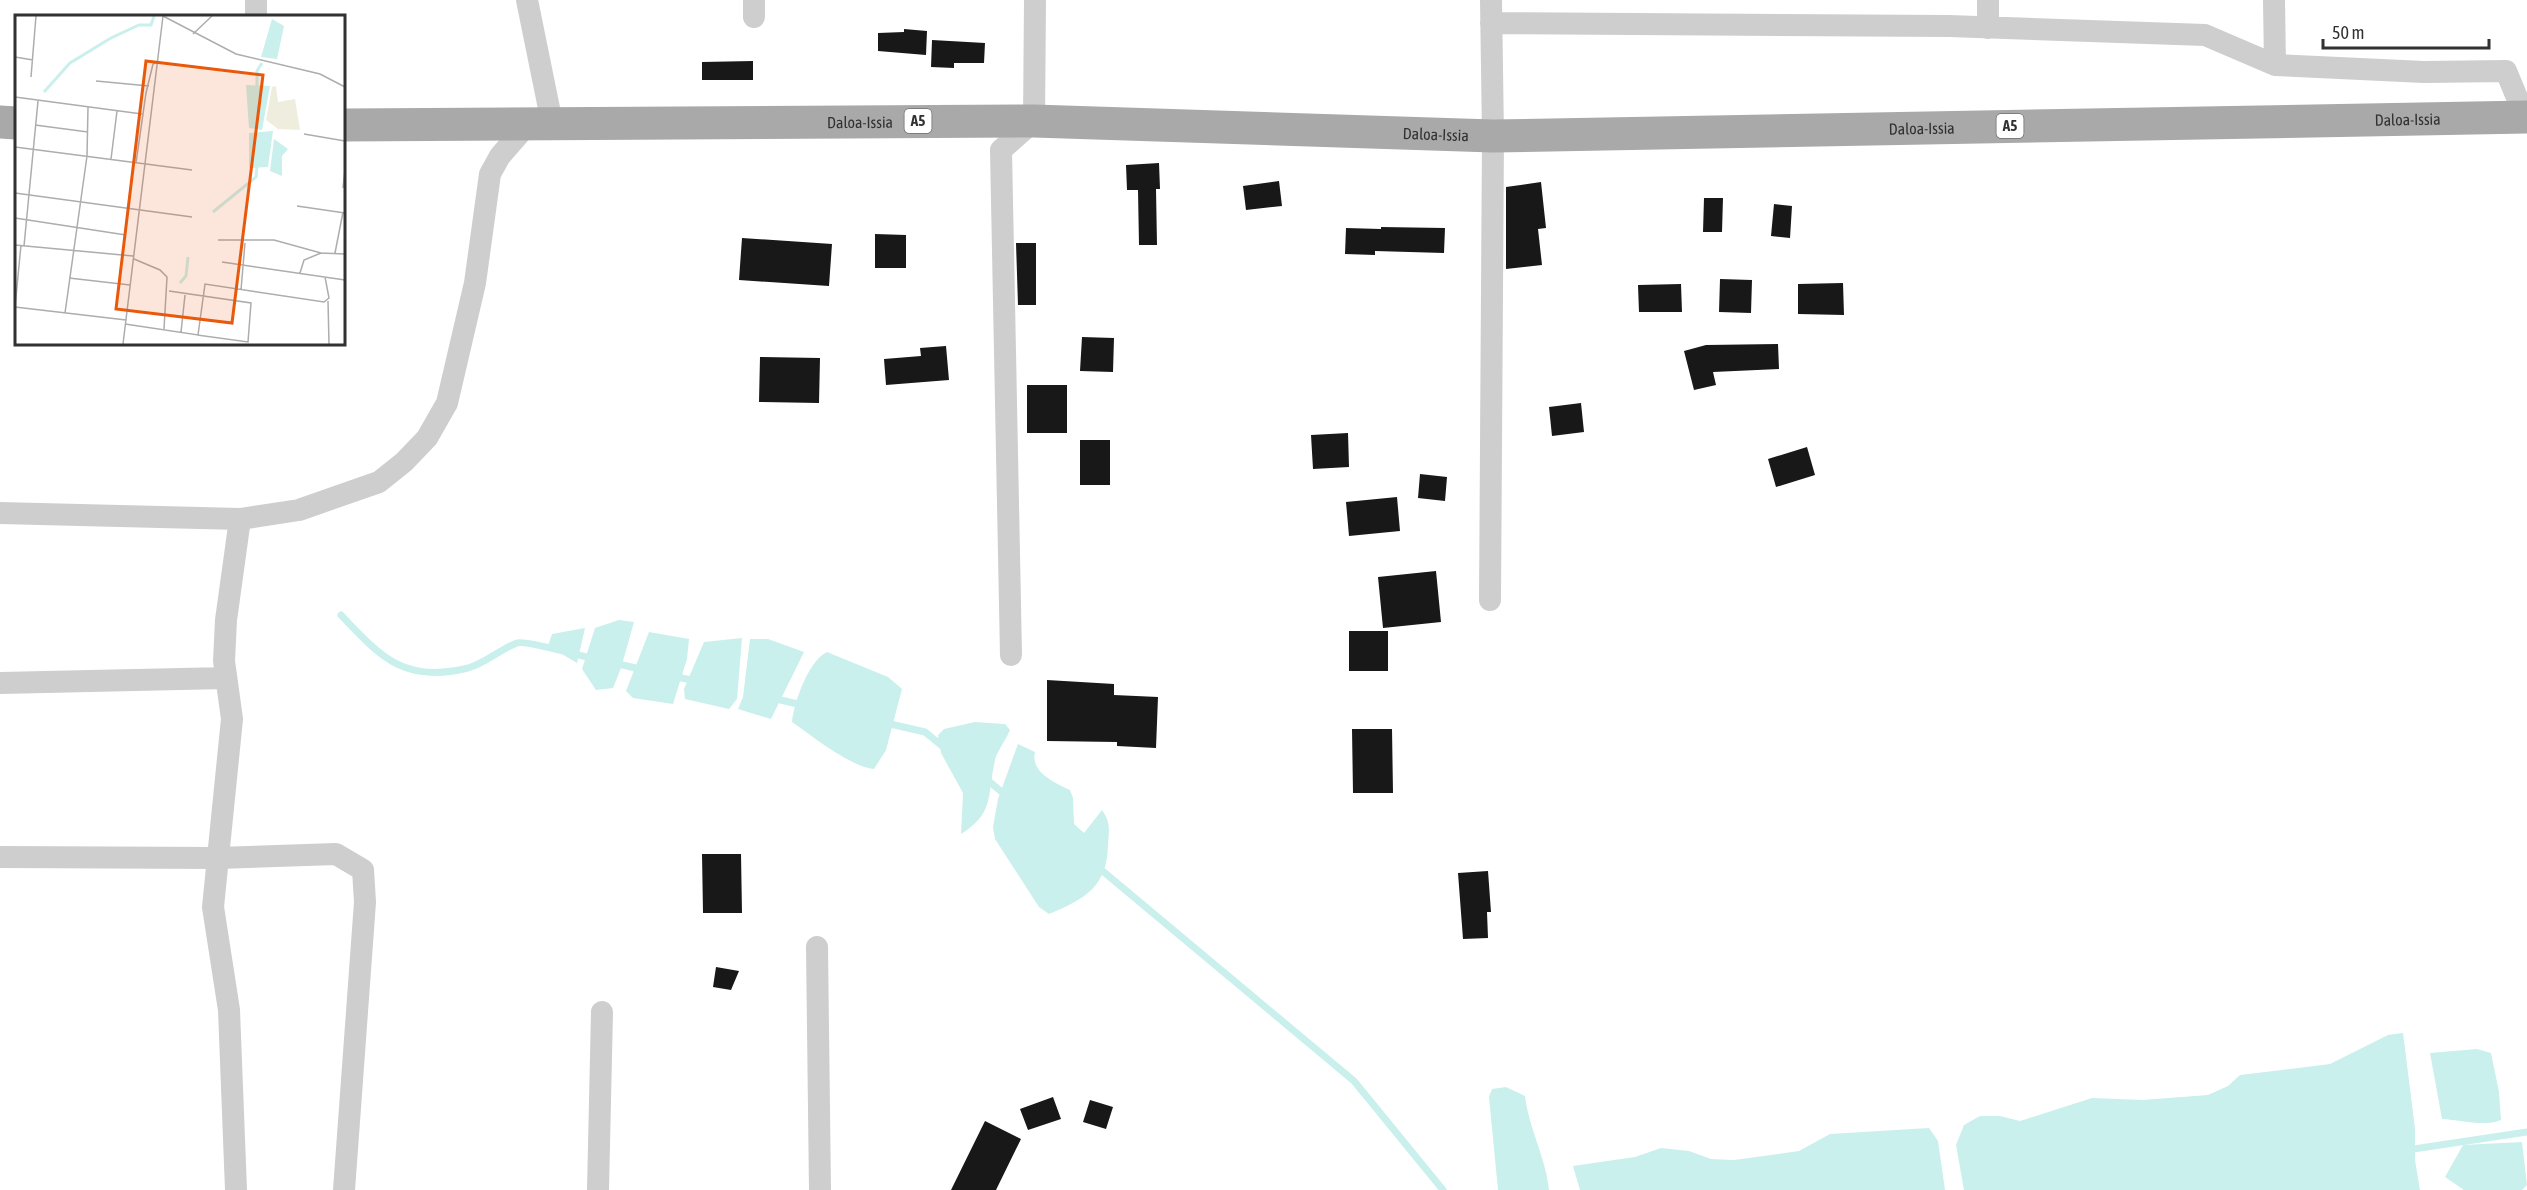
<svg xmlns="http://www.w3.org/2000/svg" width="2527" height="1190" font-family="'Asap Condensed',sans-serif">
	<rect width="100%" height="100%" fill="#fff"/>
	<!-- water -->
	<path fill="#c9f0ec" d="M619,620L634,622L621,668L613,688L596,690L582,669L595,628Z
		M585,628L577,663L548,646L552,634Z
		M649,632L689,639L687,659L673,704L633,698L626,691Z
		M742,638L737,699L729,709L685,699L684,689L704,642Z
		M750,639H768L804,652L771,719L738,709L743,697Z
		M827,652L888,677L902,689L886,750L874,769C851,767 812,736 792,722C794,702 809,660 827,652Z
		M975,722L1005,724L1010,730C1006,740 997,751 995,760C987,795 995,813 961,834L963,793L941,753L938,735L944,729Z
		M1018,744L1035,752C1030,772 1055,783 1070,790L1073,798L1074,824L1084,833L1102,810C1111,823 1109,829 1108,845C1107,887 1085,899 1049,914L1039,907L995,839L993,827L998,799Z
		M2403,1033L2415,1129V1160L2420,1190H1964L1956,1145L1964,1125L1980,1116H2000L2020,1121L2092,1098L2142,1100L2208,1095L2228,1086L2240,1075L2330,1064L2388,1035Z
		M2477,1049L2491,1053L2499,1092L2501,1120C2484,1127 2461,1120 2442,1119L2430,1053Z
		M1506,1087L1525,1096C1529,1129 1546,1158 1549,1190H1498L1489,1097L1492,1089Z
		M1929,1128L1938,1141L1945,1190H1580L1573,1166L1635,1157L1661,1148L1689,1151L1711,1159L1734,1160L1799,1151L1830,1134Z
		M2522,1142L2527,1185L2522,1190H2464L2445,1177L2463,1145Z"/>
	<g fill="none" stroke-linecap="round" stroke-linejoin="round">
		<!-- stream -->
		<path stroke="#c9f0ec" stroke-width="7" d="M341,615C381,657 404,684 468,668C486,663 500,649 517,643C526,640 581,656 594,659
			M614,663L644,670
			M672,676L696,681
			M772,698L802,705
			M886,723L925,732L946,749
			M986,779L1008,797
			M1099,868L1354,1081L1443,1190
			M2407,1150L2527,1132"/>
	</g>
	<!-- building -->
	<path fill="#181818" d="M904,29L927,31L926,55L878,51V33L904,32Z
		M932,40L985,43L984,63H954V68L931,67Z
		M753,61V80H702V62Z
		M1159,163L1160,189H1156L1157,245H1139L1138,190H1127L1126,165Z
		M1279,181L1282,206L1246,210L1243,186Z
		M1541,182L1546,228L1538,229L1542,265L1506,269V187Z
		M1704,198H1723L1722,232H1703Z
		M1774,204L1792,206L1790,238L1771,236Z
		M1381,227L1445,228L1444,253L1375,251V255L1345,254L1346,228L1381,229Z
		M875,234L906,235V268H875Z
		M742,238L832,244L829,286L739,280Z
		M1016,243H1036V305H1018Z
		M1720,279L1752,280L1751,313L1719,312Z
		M1843,283L1844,315L1798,314V284Z
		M1681,284L1682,312H1639L1638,285Z
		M1082,337L1114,338L1113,372L1080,371Z
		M1778,344L1779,369L1713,372L1716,385L1694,390L1684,351L1706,345Z
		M946,346L949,380L886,385L884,359L921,356L920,348Z
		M760,357L820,358L819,403L759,402Z
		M1027,385H1067V433H1027Z
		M1581,403L1584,432L1552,436L1549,407Z
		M1348,433L1349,467L1313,469L1311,435Z
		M1080,440H1110V485H1080Z
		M1807,447L1815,475L1776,487L1768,459Z
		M1420,474L1447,477L1445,501L1418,498Z
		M1397,497L1400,531L1349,536L1346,502Z
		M1436,571L1441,622L1383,628L1378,577Z
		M1349,631H1388V671H1349Z
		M1047,680L1114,684V695L1158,697L1156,748L1117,746V742L1047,741Z
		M1352,729H1392L1393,793H1353Z
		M702,854H741L742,913H703Z
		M1488,871L1491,912H1487L1488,938L1463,939L1458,873Z
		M716,967L739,971L731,990L713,987Z
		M1053,1097L1061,1119L1028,1130L1020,1109Z
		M1090,1100L1113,1107L1106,1129L1083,1122Z
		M985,1121L1021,1139L996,1190H951Z"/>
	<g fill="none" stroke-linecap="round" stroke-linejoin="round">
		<!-- street -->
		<path stroke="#cecece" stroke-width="22" d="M256,0V16
			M527,0L552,123
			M2274,0L2275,65
			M754,17V0
			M1491,23L1949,26L2205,35L2275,65L2424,72L2506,71L2525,117
			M1988,28V0
			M0,513L240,519L299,510L379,482L404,462L427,438L447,403L475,283L490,174L500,156L528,124
			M1490,600L1493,136L1491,0
			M1011,655L1001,150L1034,121L1035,0
			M0,683L226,678
			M0,857L218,858L336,854L363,870L365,902L344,1190
			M817,947L820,1190
			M236,1190L229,1010L213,907L232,719L224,661L226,620L240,519
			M598,1190L602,1012"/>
		<!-- primary -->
		<g stroke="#a9a9a9" stroke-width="33">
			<path d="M0,122L16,123"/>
			<path id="s1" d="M344,125L1034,121L1493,136L2527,117"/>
		</g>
	</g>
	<g text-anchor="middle" stroke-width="6" stroke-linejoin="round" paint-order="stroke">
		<!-- shield labels -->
		<g fill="#fff" stroke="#6f6f6f" stroke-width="1.5">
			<rect x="904.5" y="109" width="27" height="24" rx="4.5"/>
			<rect x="1996.5" y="114" width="27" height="24" rx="4.5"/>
		</g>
		<g font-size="15" font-weight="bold" fill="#313131">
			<text x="918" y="126">A5</text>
			<text x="2010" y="131">A5</text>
		</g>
		<!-- street labels -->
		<g font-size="16" fill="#313131" stroke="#fff">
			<text dy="6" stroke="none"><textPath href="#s1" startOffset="2064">Daloa-Issia</textPath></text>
			<text dy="6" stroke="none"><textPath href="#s1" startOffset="516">Daloa-Issia</textPath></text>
			<text dy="6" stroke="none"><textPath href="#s1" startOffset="1578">Daloa-Issia</textPath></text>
			<text dy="6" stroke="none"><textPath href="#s1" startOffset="1092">Daloa-Issia</textPath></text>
		</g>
	</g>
	<!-- overview -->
	<g transform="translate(15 15)">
		<rect width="330" height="330" fill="#fff"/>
		<path d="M261,71L263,87L280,84L285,115L263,114L251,105L257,72Z" fill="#efeede"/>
		<path d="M257,4L269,11L262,44L246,42ZM231,70L255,71L247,115L234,113ZM258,116L253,152L234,153V118ZM259,124L273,134L267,141V161L255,156Z" fill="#c9f0ec"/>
		<path fill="none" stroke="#c9f0ec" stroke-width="3" d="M242,71V56L247,48M29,77L55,48L96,23L124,10H136L139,1M198,197L241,162L242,151M165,268L171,261L173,242"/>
		<path fill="none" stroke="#adadad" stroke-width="1.5" d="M148,1L221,39L305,59L330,72M178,19L197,1M0,42L18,45M16,62L21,1M81,66L134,71M0,82L127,99M20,110L73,117M289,119L330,126M0,132L177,155M96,144L102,96M121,148L131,78L138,49L142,47M328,173L330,155M0,178L177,202M282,191L330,198M0,203L111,220M203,225H259L306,238L330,239M0,230L118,241M9,231L23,86M320,238L328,197M119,244L145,255L152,262L149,314M207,247L330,265M285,258L289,245L306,238M54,263L115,270M226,275L230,228M154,276L236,288L233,327L182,320M313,286L314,329M0,292L111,305M0,292L6,230M50,298L72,141L73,92M110,309L183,320L190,269L309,287L314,283L310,262M166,317L170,280M108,329L148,1"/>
		<path fill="#e8590c" fill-opacity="0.15" stroke="#e8590c" stroke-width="3" d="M131,46L248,60L217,308L101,294Z"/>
		<rect width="330" height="330" fill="none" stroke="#313131" stroke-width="3"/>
	</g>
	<!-- scale -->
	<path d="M2323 39v9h166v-9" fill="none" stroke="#313131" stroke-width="3"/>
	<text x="2332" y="39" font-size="18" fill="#313131" stroke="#ffffff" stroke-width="4.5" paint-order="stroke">50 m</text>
</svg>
